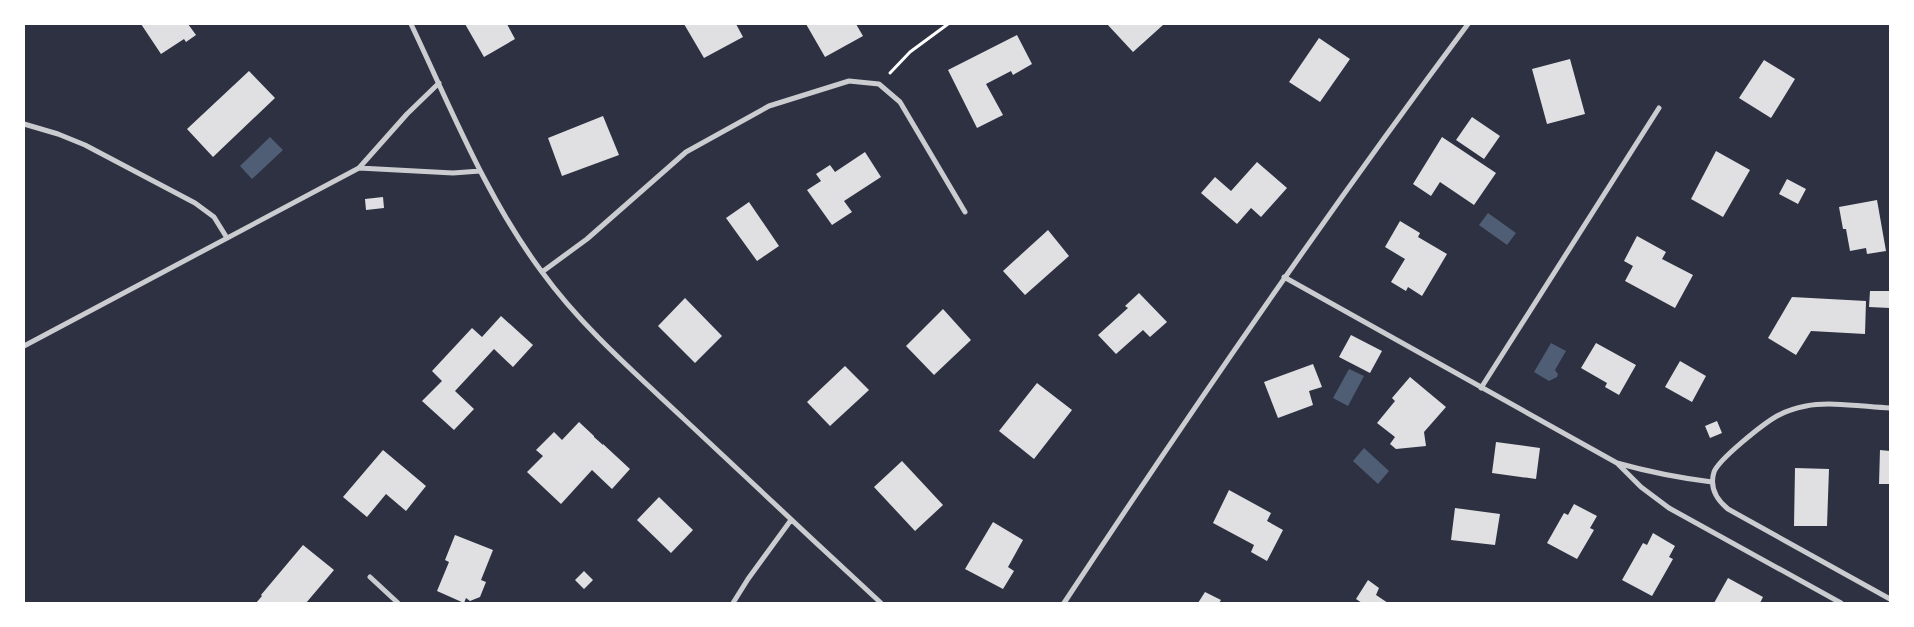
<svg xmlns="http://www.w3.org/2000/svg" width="1914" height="627" font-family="'Zilla Slab',serif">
	<rect width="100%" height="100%" fill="#2d3142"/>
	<!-- water -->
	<path fill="#4f5d75" d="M270,137L283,150L252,179L240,166Z
		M1488,213L1516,233L1507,245L1479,225Z
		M1551,343L1566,351L1555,370L1558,374L1557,377L1549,381L1534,372Z
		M1349,369L1364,376L1348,406L1333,398Z
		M1364,448L1389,471L1378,484L1353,461Z"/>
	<!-- building -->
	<path fill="#e0e0e3" d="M141,24H188L196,35L186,42L184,39L161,54Z
		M465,24H507L515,39L484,57Z
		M684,24H736L743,37L704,58Z
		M806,24H856L863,36L825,57Z
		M1107,24H1161L1163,25L1133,52Z
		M1017,35L1032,64L1013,75L1011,71L986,84L1003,115L977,128L948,70Z
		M1319,38L1350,59L1320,102L1289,82Z
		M1570,59L1585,114L1547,124L1532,69Z
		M1764,60L1795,79L1771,118L1739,98Z
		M249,71L275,98L213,157L187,129Z
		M603,116L619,155L562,176L548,138Z
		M1472,117L1500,136L1484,159L1456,140Z
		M1442,137L1496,173L1474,205L1440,182L1431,196L1413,184Z
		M1716,151L1750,170L1723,217L1691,199Z
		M865,152L881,177L844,201L852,212L832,225L807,190L821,181L816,174L830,165L835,172Z
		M1257,162L1287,188L1261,217L1251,208L1237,224L1201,193L1215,177L1231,191Z
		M1787,179L1806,189L1798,204L1779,194Z
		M383,197L384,208L366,210L365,199Z
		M1877,200L1886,251L1867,254L1866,248L1850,251L1846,229H1843L1839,207Z
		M749,202L779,246L757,261L726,218Z
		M1400,221L1420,233L1418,237L1447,254L1422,296L1408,287L1406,291L1391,282L1405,259L1385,247Z
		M1048,230L1069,256L1025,295L1003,271Z
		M1637,236L1666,252L1662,259L1693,275L1675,308L1625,281L1633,266L1624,261Z
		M1870,291H1890V308L1869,307Z
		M1139,293L1167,322L1150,337L1143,330L1116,354L1098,335L1128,308L1125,306Z
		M1792,297L1866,301L1865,334L1811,331L1796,355L1768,338Z
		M685,298L722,336L695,363L658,326Z
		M943,309L971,340L934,375L906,346Z
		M501,316L533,345L513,367L494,349L455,391L474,409L454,430L422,401L442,381L432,371L472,328L482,337Z
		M1351,335L1382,351L1370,373L1339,357Z
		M1596,343L1636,365L1619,395L1605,387L1607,383L1581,368Z
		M1680,361L1706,376L1692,402L1665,387Z
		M1313,364L1322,387L1309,391L1313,405L1278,418L1264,382Z
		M845,366L869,390L830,426L807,402Z
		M1410,377L1446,407L1424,432L1426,446L1396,449L1390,444L1395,437L1377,423L1395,401L1392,398Z
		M1037,383L1072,410L1034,459L999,431Z
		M1717,421L1722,433L1710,438L1705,426Z
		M579,422L594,436V437L603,445V444L630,469L612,489L592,470L561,504L527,472L543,456L536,450L554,432L562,440Z
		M1496,442L1540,448L1536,479L1492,473Z
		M383,450L426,486L406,511L386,494L367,517L343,497Z
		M1880,450L1890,451V484H1879Z
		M902,461L943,505L915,531L874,487Z
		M1795,468L1829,469L1827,526H1794Z
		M1229,490L1271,513L1267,521L1283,530L1267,561L1251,552L1254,545L1213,523Z
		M659,497L693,530L671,553L637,520Z
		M1574,504L1597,516L1590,528L1594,530L1577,559L1547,543L1564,513L1568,515Z
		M1455,508L1500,514L1495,545L1451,540Z
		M993,522L1023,540L1008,567L1014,571L1003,589L965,569Z
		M1653,533L1675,546L1669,557L1673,559L1652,596L1622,580L1643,543L1647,545Z
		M455,535L493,550L481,580L486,582L480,597L470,601L466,598L464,603L437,591L449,562L445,560Z
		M303,545L334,570L306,603H256L262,596L261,595Z
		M584,571L593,580L584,589L575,580Z
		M1728,578L1763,597L1760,603H1714Z
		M1368,580L1379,588L1376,595L1388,603H1362L1356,599Z
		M1205,592L1221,600L1219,603H1198Z"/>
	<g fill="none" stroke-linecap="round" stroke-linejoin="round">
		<!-- path -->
		<path stroke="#fff" stroke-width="3" d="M890,73L910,52L948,24"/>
		<!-- minor -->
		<path stroke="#caccd0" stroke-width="5" d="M411,24C451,108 486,197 542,272C582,327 634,372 684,419C750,481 815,542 881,603
			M24,124L58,134L85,145L195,203L214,217L227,238
			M359,168L453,173L480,171
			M542,272L587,239L686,152L769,106L849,81L879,84L900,102L965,212
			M1284,277L1617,463C1649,472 1680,478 1712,482
			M24,346L359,168L407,114L439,83
			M1481,388L1659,108
			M1890,408C1866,407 1829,401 1806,406C1796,408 1786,411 1777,416C1763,424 1719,459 1714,472C1709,488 1717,500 1728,509L1890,599
			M1618,464L1641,487L1669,508L1841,603
			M370,577L398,603
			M733,603L748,579L791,520
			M1064,603C1194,406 1327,213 1468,24"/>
	</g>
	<!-- border -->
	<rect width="1914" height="627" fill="none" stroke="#ffffff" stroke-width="50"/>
</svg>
